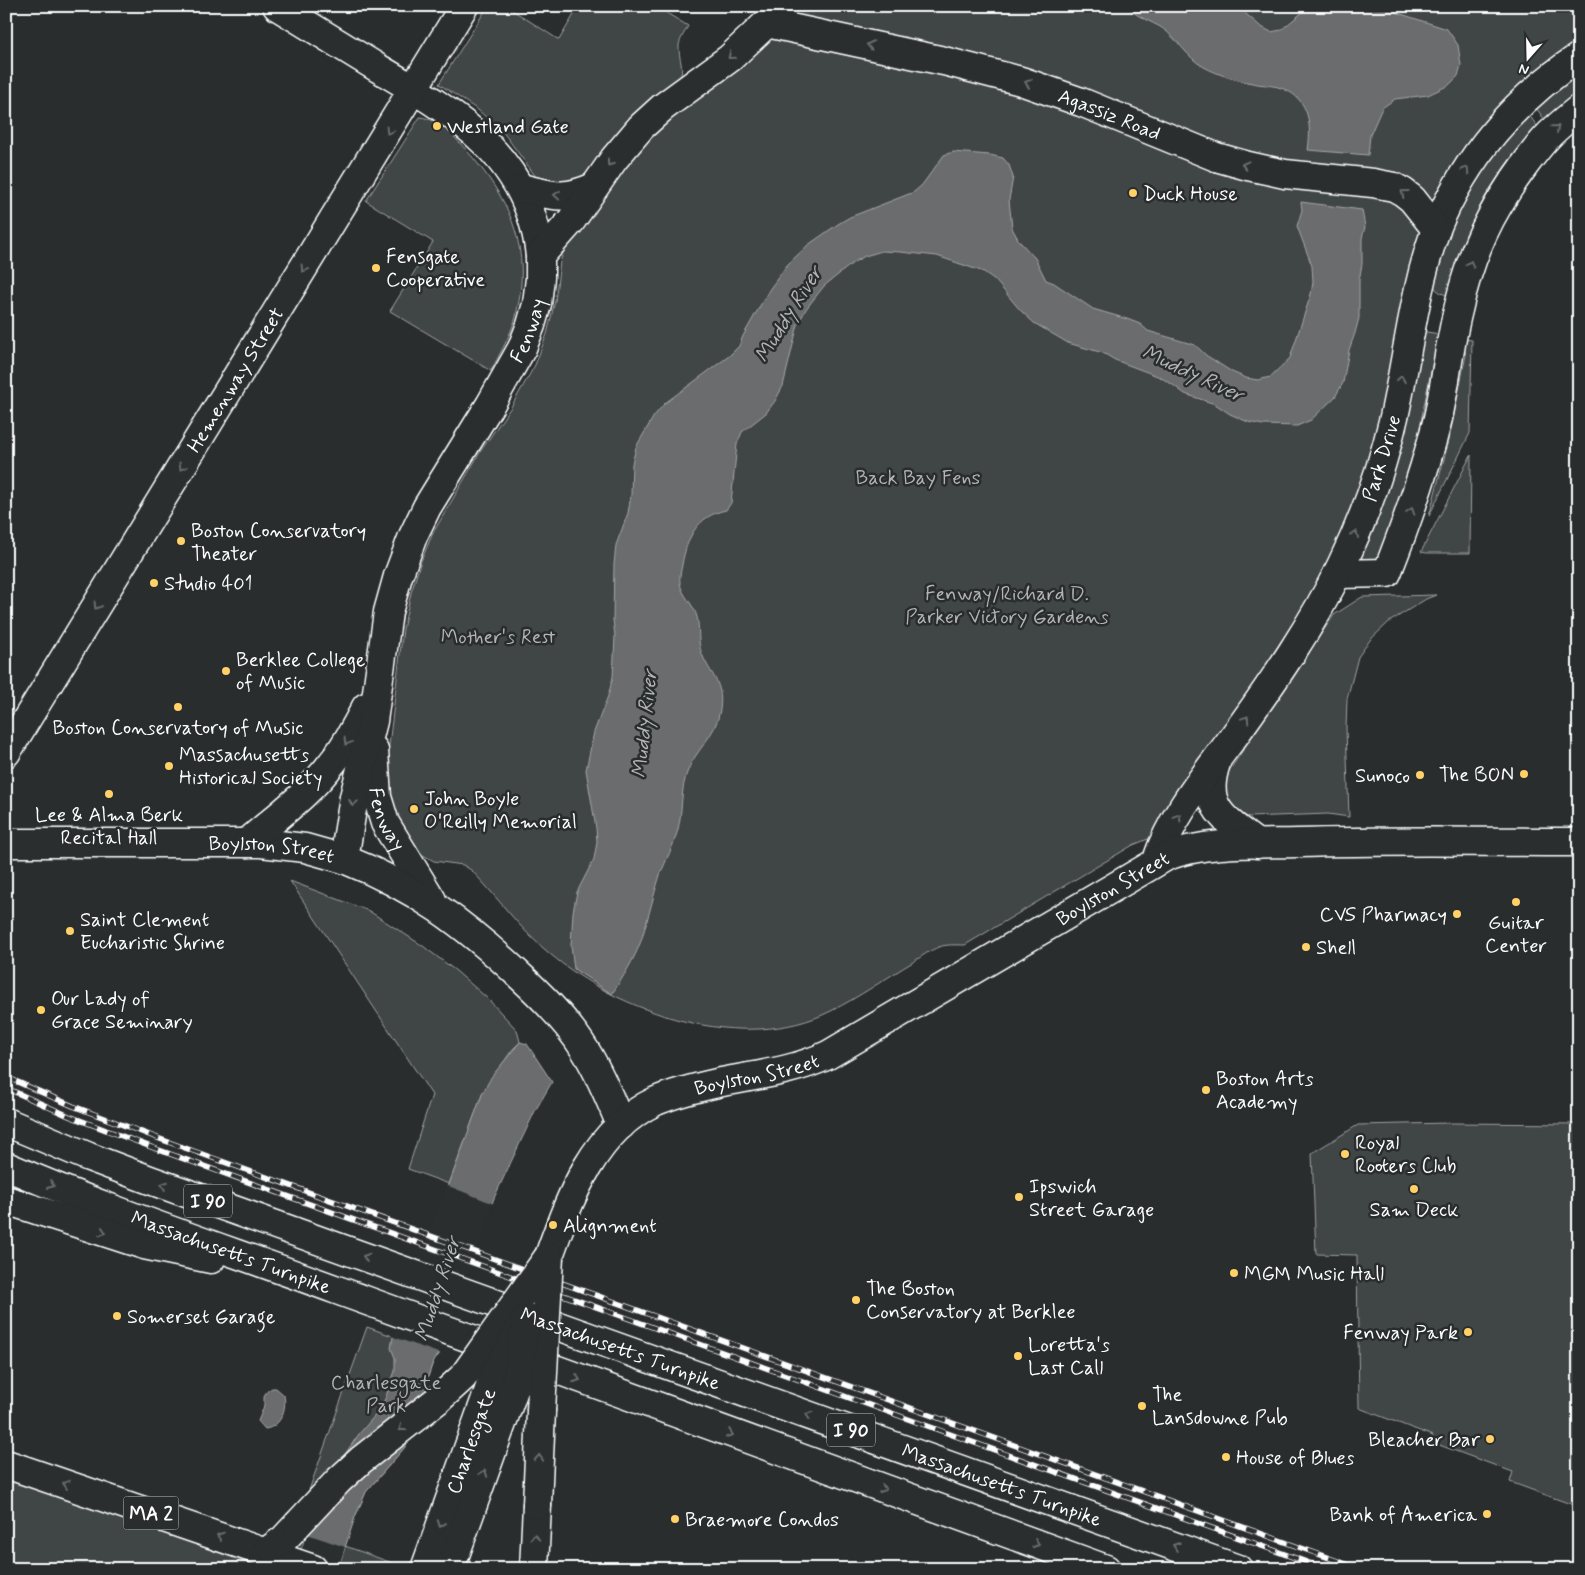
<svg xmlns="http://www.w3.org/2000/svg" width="1585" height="1575" font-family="Mynerve,sans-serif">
	<rect width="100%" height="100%" fill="#2a2d2e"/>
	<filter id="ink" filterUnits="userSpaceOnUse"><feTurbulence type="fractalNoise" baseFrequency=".02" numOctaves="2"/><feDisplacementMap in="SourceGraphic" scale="10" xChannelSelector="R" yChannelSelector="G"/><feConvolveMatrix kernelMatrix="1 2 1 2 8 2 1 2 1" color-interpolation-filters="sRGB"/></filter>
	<g filter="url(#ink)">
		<!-- green -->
		<path fill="#414445" stroke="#a0a2a2" d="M488,6H506L559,40L579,6H655L688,26C685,32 680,39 679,45C678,59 686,69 678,82L583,185L539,181L503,132L478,110L439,84Z
			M796,6H1579V44L1436,208L1265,163L1144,114L1097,93L1046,74L1001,61L951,49L789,16Z
			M772,37L850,49L1385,191L1419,225L1421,234L1386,401L1365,480L1327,571L1163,833L1133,845L965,945C957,945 946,944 939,947C930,950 921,957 913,962C886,978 859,997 831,1011C744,1055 619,1013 549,953C519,929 498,897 471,870L463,865L434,861L414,850L391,811L388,754L403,629L411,593L421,561L433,533L482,449L511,407L535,365L547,334L555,301L560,262L567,242L645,137Z
			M1579,70V94L1557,109L1547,123L1534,105Z
			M1527,112L1542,133L1525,140L1505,166L1485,197L1466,234L1456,267L1450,296C1442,294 1435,291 1433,283L1446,234L1481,167Z
			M420,117C440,119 456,139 468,152C507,196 529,241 519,301C517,308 517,316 514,323C508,340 499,355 491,371L390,311L433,242L366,201Z
			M1420,331L1440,334L1441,336L1437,340L1416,447L1380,562H1364L1360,554Z
			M1462,339L1472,340L1470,433L1429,516L1449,440L1466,355Z
			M1471,455L1470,553H1427L1421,552Z
			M1436,595L1426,599L1389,622L1370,640L1358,657L1347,699L1346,728L1349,817L1328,814L1249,817L1234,813L1220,788L1223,780L1334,615L1362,597Z
			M290,881L369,911L423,946L456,971L488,999L517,1030L520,1042L512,1050L483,1092L449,1184L408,1169L432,1095Z
			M1449,1123L1579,1124V1507L1510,1482L1513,1472L1431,1442L1433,1436L1359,1408L1357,1255L1316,1254L1312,1153L1358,1125Z
			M367,1327L440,1353L433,1362L405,1447L366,1492L355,1517L345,1546L409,1569H281Z
			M6,1475L235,1556L258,1569H26L6,1562Z"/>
		<!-- water -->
		<path fill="#6a6c6d" stroke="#a6a7a7" d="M1127,6H1241L1246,14L1260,26L1271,32L1281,30L1304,11L1351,6L1389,10L1447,29L1458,45L1461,65L1458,76L1449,85L1428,95L1395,99L1382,108L1370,135L1368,155L1308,150C1312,123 1309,96 1278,87C1270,85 1261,85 1252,83C1235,80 1219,75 1204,67C1187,58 1178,39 1162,28C1154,23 1131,14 1127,6Z
			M953,152L990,155L1003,158L1009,165L1013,177L1009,200L1012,228L1019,241L1035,258L1046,280L1054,283L1093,309L1127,319L1140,324L1148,331L1195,345L1207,356L1232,372L1246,378L1258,380L1270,377L1290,358L1311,294L1313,282L1312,266L1297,226L1302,210L1301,202L1362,210L1365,227L1362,238V264L1359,281V318L1355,333L1349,350L1343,383L1335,397L1311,420L1297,426L1263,425L1248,422L1230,414L1215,404L1185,394L1173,385L1160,377L1115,360L1103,353L1068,343L1034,323L1020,310L995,280L984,272L937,256L900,252L882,251L865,256L854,262L824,286L806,309L798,324L783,386L775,401L766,413L742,432L737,444L731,503L726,510C697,516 687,537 682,565C681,570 679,578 680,583C682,596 694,604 697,617C700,629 697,642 702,654C711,677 724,681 720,710C716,736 697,748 688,770C680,789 683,810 678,829C674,845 666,860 660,875C653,897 648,919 641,941C634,960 623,977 612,994L574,969L571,945L573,912L577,892L594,859L597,842L596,828L586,770L594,732L608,696L613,677L615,636L613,620L614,564L616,545L628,513L631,495L632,464L636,447L654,416L665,403L729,356L739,346L743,336L769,290L787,265L808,245L838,224L850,217L914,192L922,185L944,155Z
			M520,1042L527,1044L552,1082L535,1111L494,1198L440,1353L433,1362L427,1379V1391L415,1428L405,1447L366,1492L355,1517L338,1569H295L315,1507L331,1474L359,1434L377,1413L385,1399L395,1371V1358L391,1348L393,1337L483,1092L492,1076Z
			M272,1388H276L284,1395C287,1409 281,1427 265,1429L258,1421C260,1416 263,1410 264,1405C264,1396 263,1393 272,1388Z"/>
		<!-- pier -->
		<path fill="#2a2d2e" d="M446,1185L494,1204L441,1354L391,1336Z
			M430,1387L429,1396L373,1464L307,1534L345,1547L338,1569H295L325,1480L336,1462Z"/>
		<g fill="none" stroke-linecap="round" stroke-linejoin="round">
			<!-- secondary casing -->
			<g stroke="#fff" stroke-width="31">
				<g id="secondary">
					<path d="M277,6C311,27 344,47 378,68C456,114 530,157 540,256"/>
					<path id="s1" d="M6,753L464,6"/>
				</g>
			</g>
			<!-- primary casing -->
			<g stroke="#fff" stroke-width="31">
				<g id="primary">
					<path d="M767,23L783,6"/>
					<path d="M1436,229C1465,158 1515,99 1579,57"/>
					<path d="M1337,574L1387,573C1407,522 1425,471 1438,418C1446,382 1449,345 1458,310C1470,254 1490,212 1524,166C1532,155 1540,144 1550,134C1559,125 1569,117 1579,109"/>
					<path id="s2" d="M6,843H261L305,848L344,859"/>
					<path d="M6,1464L313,1569"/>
					<path d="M534,1569L537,1505"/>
				</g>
			</g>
			<!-- trunk casing -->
			<g stroke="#fff" stroke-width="31">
				<g id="trunk">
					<path d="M520,188C552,195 562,201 594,187"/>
					<path id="s3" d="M374,750L377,797L385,823L432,900"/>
					<path d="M1216,763C1201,808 1225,819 1257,844"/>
					<path d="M247,843C276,817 309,794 332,763C346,746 356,726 366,707"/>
					<path id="s4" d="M621,1125C610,1100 600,1073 585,1050C568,1022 544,998 520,976C465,924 415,887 344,859L354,797L373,721L388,612L398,576L413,536L427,507L490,405L522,348L531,325L537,304L540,278V256L571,221L614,159L641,127L663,107L730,58L767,23L944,61L1021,81L1081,102L1216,157L1248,166L1285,174L1373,183L1394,187L1403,192L1412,199L1436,229C1414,290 1408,354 1394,417C1382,469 1364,519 1341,566C1312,626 1273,682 1234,736C1207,773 1171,816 1157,860"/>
					<path id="s5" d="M549,1256C570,1197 594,1130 656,1101C677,1092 699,1087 722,1082C758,1075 794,1071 828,1055L1167,856C1208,841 1255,844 1298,843C1392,840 1485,842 1579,842"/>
					<path d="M537,1505L541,1411"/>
					<path d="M266,1552L284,1539L297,1525"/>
				</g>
			</g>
			<!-- motorway casing -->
			<g stroke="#fff" stroke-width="31">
				<g id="motorway">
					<path id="s6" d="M6,1122L89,1157L150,1180L1238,1569"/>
					<path id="s7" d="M6,1166C114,1213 226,1249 337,1290C592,1385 849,1477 1106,1569"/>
					<path d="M6,1200L144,1245L211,1259"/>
				</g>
			</g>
			<!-- secondary -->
			<use href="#secondary" stroke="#2a2d2e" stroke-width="28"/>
			<!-- primary -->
			<use href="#primary" stroke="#2a2d2e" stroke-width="28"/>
			<!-- trunk -->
			<use href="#trunk" stroke="#2a2d2e" stroke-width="28"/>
			<!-- motorway -->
			<use href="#motorway" stroke="#2a2d2e" stroke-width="28"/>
			<!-- rail casing -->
			<g stroke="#fff" stroke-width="5.5">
				<path id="rail" d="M6,1077L73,1106L160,1139L1360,1569
					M6,1088L69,1116L159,1150L1326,1569"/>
			</g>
			<!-- rail -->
			<use href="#rail" stroke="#2a2d2e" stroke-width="4" stroke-dasharray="11" stroke-linecap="butt"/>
			<!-- trunk-bridge casing -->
			<g stroke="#fff" stroke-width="31" stroke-linecap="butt">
				<path id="trunk-bridge" d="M541,1411L549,1256
					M297,1525L339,1480L361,1460L440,1398L463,1377L549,1256"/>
			</g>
			<!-- motorway-bridge casing -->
			<g stroke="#fff" stroke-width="31" stroke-linecap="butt">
				<g id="motorway-bridge">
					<path id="s8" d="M425,1569L495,1373L527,1318"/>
					<path d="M450,1569L517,1381L524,1335"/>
				</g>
			</g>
			<!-- trunk-bridge -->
			<use href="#trunk-bridge" stroke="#2a2d2e" stroke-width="28"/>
			<!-- motorway-bridge -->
			<use href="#motorway-bridge" stroke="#2a2d2e" stroke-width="28"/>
		</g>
		<!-- one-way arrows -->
		<defs><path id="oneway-chevron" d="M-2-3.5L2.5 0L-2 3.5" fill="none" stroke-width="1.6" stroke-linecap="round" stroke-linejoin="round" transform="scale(1.25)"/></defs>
		<g stroke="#6a6c6d">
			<use href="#oneway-chevron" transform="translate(870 45) rotate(-168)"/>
			<use href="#oneway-chevron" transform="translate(731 56) rotate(141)"/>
			<use href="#oneway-chevron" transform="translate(1028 83) rotate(-162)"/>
			<use href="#oneway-chevron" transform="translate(1556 128) rotate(-41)"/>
			<use href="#oneway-chevron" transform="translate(389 131) rotate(121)"/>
			<use href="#oneway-chevron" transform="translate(610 163) rotate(126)"/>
			<use href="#oneway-chevron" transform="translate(1245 165) rotate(-166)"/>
			<use href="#oneway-chevron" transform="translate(1466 170) rotate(-57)"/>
			<use href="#oneway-chevron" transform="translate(1404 193) rotate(-144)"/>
			<use href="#oneway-chevron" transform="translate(557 195) rotate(-175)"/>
			<use href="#oneway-chevron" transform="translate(1470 264) rotate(-72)"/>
			<use href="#oneway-chevron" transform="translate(304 269) rotate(121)"/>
			<use href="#oneway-chevron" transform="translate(1401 379) rotate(-80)"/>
			<use href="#oneway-chevron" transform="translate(182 467) rotate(121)"/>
			<use href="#oneway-chevron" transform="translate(1411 511) rotate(-72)"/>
			<use href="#oneway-chevron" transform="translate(1355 534) rotate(-67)"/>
			<use href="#oneway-chevron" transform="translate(97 606) rotate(121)"/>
			<use href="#oneway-chevron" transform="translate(1246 719) rotate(-56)"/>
			<use href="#oneway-chevron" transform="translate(347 742) rotate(121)"/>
			<use href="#oneway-chevron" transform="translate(353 803) rotate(99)"/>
			<use href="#oneway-chevron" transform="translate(1178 817) rotate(-58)"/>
			<use href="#oneway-chevron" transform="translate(51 1185) rotate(23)"/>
			<use href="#oneway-chevron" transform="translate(164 1185) rotate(-160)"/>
			<use href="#oneway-chevron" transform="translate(103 1232) rotate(18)"/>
			<use href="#oneway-chevron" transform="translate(366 1257) rotate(-160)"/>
			<use href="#oneway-chevron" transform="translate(577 1379) rotate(20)"/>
			<use href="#oneway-chevron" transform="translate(809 1415) rotate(-160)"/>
			<use href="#oneway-chevron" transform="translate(402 1428) rotate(142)"/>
			<use href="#oneway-chevron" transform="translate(730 1434) rotate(20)"/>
			<use href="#oneway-chevron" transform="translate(539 1458) rotate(-87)"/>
			<use href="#oneway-chevron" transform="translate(484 1473) rotate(-70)"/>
			<use href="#oneway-chevron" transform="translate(66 1484) rotate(-161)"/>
			<use href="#oneway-chevron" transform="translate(883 1489) rotate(20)"/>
			<use href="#oneway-chevron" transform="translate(441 1524) rotate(110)"/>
			<use href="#oneway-chevron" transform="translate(220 1536) rotate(-161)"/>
			<use href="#oneway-chevron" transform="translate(535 1537) rotate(-87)"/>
			<use href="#oneway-chevron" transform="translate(1036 1544) rotate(20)"/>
			<use href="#oneway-chevron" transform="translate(1176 1546) rotate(-160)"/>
		</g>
	</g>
	<!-- markers -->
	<g fill="#ffd166" stroke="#2a2d2e" stroke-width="2">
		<circle cx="437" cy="126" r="5"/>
		<circle cx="1133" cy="193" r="5"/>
		<circle cx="376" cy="268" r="5"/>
		<circle cx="181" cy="541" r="5"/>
		<circle cx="154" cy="583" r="5"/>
		<circle cx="226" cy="671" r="5"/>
		<circle cx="178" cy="707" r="5"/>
		<circle cx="169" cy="766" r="5"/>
		<circle cx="1524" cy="774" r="5"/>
		<circle cx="1420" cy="775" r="5"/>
		<circle cx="109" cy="794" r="5"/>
		<circle cx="414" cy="809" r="5"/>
		<circle cx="1516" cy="902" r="5"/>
		<circle cx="1457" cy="914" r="5"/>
		<circle cx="70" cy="931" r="5"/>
		<circle cx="1306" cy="947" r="5"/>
		<circle cx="41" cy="1010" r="5"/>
		<circle cx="1206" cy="1090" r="5"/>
		<circle cx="1345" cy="1154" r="5"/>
		<circle cx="1414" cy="1189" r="5"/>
		<circle cx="1019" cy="1197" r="5"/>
		<circle cx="553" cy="1225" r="5"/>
		<circle cx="1234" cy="1273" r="5"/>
		<circle cx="856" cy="1300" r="5"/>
		<circle cx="117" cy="1316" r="5"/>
		<circle cx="1468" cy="1332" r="5"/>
		<circle cx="1018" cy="1356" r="5"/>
		<circle cx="1142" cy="1406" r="5"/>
		<circle cx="1490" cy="1439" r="5"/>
		<circle cx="1226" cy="1457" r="5"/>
		<circle cx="1487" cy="1514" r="5"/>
		<circle cx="675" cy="1519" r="5"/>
	</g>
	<g text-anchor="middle" stroke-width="5" stroke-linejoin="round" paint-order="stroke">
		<!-- shield labels -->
		<g fill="#2a2d2e" stroke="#bfc0c0" stroke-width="1">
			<rect x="184" y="1184.5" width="48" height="33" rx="4"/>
			<rect x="827" y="1413.5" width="48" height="33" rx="4"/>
			<rect x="123.5" y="1496.5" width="55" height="33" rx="4"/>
		</g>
		<g font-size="19" font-weight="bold" fill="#fff">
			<text x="208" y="1208">I 90</text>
			<text x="851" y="1437">I 90</text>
			<text x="151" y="1520">MA 2</text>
		</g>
		<!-- street labels -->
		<g font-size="20" fill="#fff" stroke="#2a2d2e">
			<text dy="7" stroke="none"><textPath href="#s4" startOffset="1721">Agassiz Road</textPath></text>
			<text dy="7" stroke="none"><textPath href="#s4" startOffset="962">Fenway</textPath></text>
			<text dy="7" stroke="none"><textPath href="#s1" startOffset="438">Hemenway Street</textPath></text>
			<text transform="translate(1381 458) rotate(-73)" y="7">Park Drive</text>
			<text dy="7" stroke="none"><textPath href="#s3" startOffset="71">Fenway</textPath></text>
			<text dy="7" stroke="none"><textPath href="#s2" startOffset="266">Boylston Street</textPath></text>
			<text dy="7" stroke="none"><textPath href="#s5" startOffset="702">Boylston Street</textPath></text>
			<text dy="7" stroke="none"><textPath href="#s5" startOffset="298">Boylston Street</textPath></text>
			<text dy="7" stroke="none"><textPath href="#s7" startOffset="241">Massachusetts Turnpike</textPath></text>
			<text dy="7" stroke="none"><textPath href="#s6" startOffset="655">Massachusetts Turnpike</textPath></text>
			<text dy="7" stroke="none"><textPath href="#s8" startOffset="136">Charlesgate</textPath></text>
			<text dy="7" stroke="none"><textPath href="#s6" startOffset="1060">Massachusetts Turnpike</textPath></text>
		</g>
		<!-- poi labels -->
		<g font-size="20" fill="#fff" stroke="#2a2d2e" text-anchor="start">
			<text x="447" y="133">Westland Gate</text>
			<text x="1143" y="200">Duck House</text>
			<text x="386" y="263">Fensgate<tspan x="386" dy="23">Cooperative</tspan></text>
			<text x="191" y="537">Boston Conservatory<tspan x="191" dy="23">Theater</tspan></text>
			<text x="164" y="590">Studio 401</text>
			<text x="236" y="666">Berklee College<tspan x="236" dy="23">of Music</tspan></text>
			<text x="178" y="734" text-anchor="middle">Boston Conservatory of Music</text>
			<text x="179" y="761">Massachusetts<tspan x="179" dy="23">Historical Society</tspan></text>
			<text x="1514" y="781" text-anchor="end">The BON</text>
			<text x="1410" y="782" text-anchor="end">Sunoco</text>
			<text x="424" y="805">John Boyle<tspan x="424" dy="23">O'Reilly Memorial</tspan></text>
			<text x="109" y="821" text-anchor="middle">Lee &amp; Alma Berk<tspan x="109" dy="23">Recital Hall</tspan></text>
			<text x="1447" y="921" text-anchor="end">CVS Pharmacy</text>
			<text x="80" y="926">Saint Clement<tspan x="80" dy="23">Eucharistic Shrine</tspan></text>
			<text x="1516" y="929" text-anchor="middle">Guitar<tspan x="1516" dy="23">Center</tspan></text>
			<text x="1316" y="954">Shell</text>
			<text x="51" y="1005">Our Lady of<tspan x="51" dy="23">Grace Seminary</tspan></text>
			<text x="1216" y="1085">Boston Arts<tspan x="1216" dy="23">Academy</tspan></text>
			<text x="1355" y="1149">Royal<tspan x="1355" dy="23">Rooters Club</tspan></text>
			<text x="1029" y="1193">Ipswich<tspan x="1029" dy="23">Street Garage</tspan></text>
			<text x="1414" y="1216" text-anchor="middle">Sam Deck</text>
			<text x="563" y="1232">Alignment</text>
			<text x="1244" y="1280">MGM Music Hall</text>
			<text x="866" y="1295">The Boston<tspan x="866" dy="23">Conservatory at Berklee</tspan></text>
			<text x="127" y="1323">Somerset Garage</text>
			<text x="1458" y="1339" text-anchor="end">Fenway Park</text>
			<text x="1028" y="1351">Loretta's<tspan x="1028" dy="23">Last Call</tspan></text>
			<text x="1152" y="1401">The<tspan x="1152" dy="23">Lansdowne Pub</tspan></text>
			<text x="1480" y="1446" text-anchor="end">Bleacher Bar</text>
			<text x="1236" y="1464">House of Blues</text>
			<text x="1477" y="1521" text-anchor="end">Bank of America</text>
			<text x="685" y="1526">Braemore Condos</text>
		</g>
		<!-- park labels -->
		<g font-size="20" fill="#b3b4b5" stroke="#2a2d2e">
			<text x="918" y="484">Back Bay Fens</text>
			<text x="1007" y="600">Fenway/Richard D.<tspan x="1007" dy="23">Parker Victory Gardens</tspan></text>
			<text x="498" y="643">Mother's Rest</text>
			<text x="386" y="1389">Charlesgate<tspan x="386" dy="23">Park</tspan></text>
		</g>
		<!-- water labels -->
		<g font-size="21" font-style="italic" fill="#b4b6b6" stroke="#2a2d2e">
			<text transform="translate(788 314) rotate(-58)" y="7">Muddy River</text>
			<text transform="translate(1193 373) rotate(25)" y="7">Muddy River</text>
			<text transform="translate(644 724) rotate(-84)" y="7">Muddy River</text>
			<text transform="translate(437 1289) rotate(-72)" y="7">Muddy River</text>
		</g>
	</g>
	<!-- margin -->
	<rect width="1585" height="1575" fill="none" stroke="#2a2d2e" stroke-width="25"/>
	<rect x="12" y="12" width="1560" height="1550" fill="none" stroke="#fff" stroke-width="2" filter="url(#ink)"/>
	<!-- north arrow -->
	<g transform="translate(1528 58) rotate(200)" stroke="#2a2d2e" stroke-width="4" paint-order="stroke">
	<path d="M0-4L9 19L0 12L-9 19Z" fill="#ffffff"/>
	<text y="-8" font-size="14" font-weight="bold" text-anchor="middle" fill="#ffffff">N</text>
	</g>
</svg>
